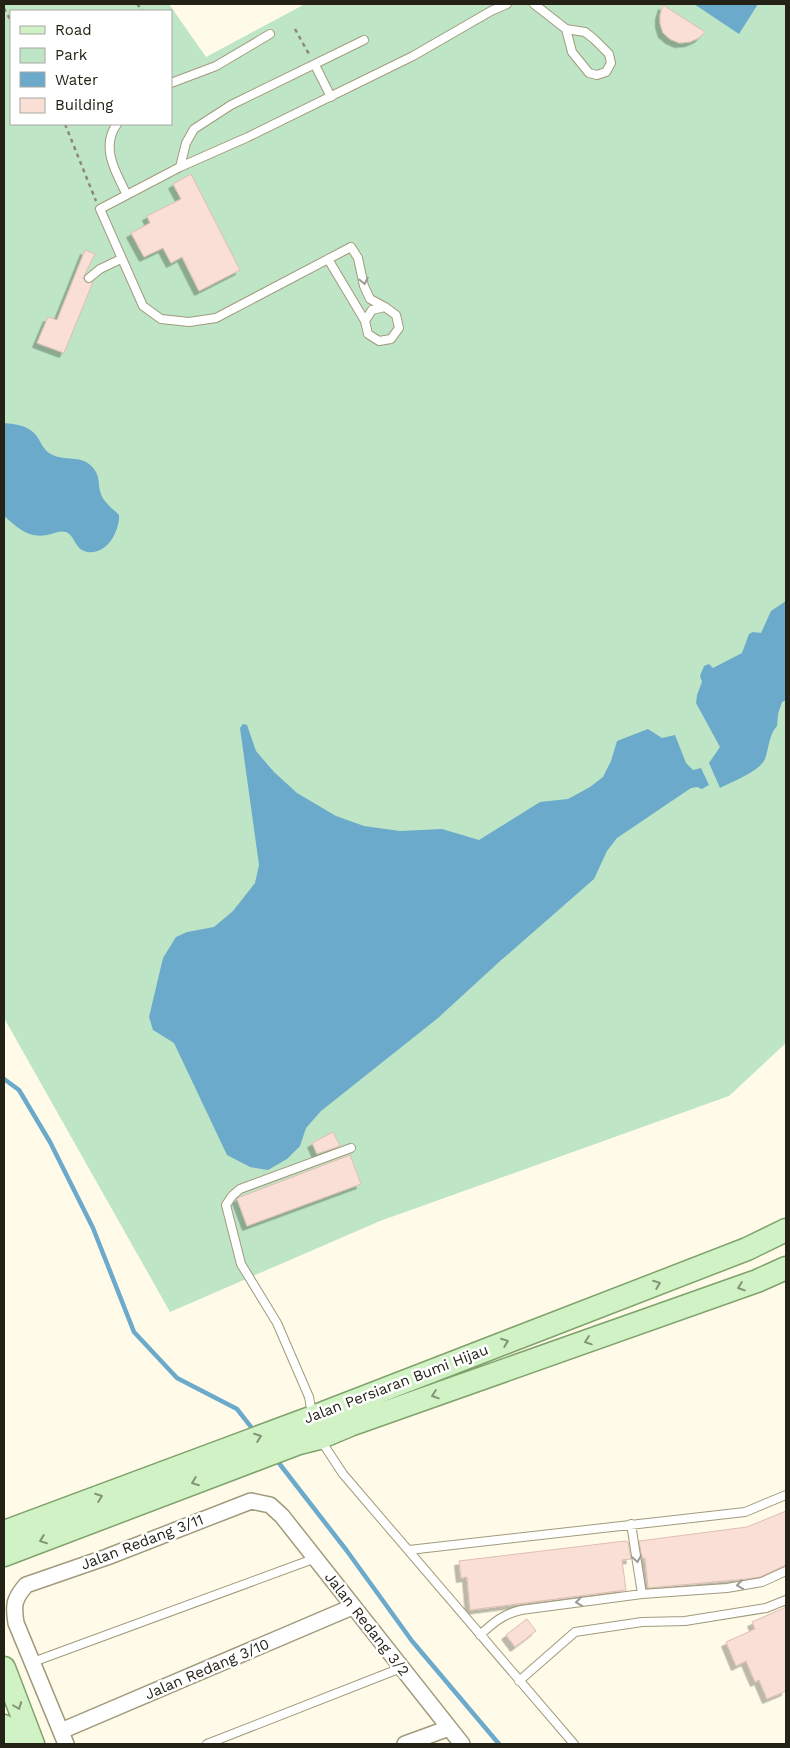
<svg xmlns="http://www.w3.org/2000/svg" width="790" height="1748" font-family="'Work Sans',sans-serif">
	<defs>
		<filter id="shadow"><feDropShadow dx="-4.5" dy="4.5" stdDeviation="0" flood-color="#0004"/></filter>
	</defs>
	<rect width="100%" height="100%" fill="#fffbe8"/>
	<!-- green -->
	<path fill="#bee5c5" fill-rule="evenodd" d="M4,4H169L206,57L305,4H786V1043L729,1096L380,1221L170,1312L4,1018ZM11,11H171V124H11Z"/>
	<!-- water -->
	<path fill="#6caacb" d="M694,4H758L739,34Z
		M4,423C14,424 25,425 33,432C41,439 42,451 53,455C68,462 83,454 94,469C100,477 98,483 100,491C102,501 112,508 119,515C120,532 105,558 84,551C75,548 75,536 66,532C59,530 53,534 47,535C28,539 17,527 4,516Z
		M786,601V700L782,702L778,714L777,726C769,734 769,748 765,759C759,772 733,781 720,788L709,763L720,747L696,703L697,695L702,682L700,676L704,666L709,664L713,668L742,653L749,634L753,632L761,633L771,611Z
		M243,724L247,725L256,751L274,772L297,793L336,816L364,826L400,831L442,829L479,840L540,802L568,799L590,787L603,777L611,761L617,741L648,729L662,738L675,735L686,763L693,770L701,768L709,785L702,789L697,787L691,788L617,838L607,851L594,879L499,962L438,1018L321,1111L306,1128L300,1146L287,1159L268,1170L250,1167L227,1155L174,1043L153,1030L149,1017L163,958L176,937L187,932L214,927L233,911L255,883L259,865L240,728Z"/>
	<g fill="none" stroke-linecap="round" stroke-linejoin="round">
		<!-- stream -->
		<path stroke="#6caacb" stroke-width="4.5" d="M4,1079L19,1090L50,1142L93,1228L134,1332L177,1378L237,1409L255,1432
			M275,1458L347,1551L412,1641L499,1744"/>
	</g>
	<!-- building -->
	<path fill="#f9dfd6" stroke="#e0beb2" filter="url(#shadow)" d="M663,5L705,32L699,38L690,42L679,43L670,39L663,33L660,23V15Z
		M191,174L240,270L199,291L182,257L171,263L163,248L144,257L131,233L150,223L147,216L181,199L173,184Z
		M85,250L95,254L83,278L87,283L93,282L64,353L37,343L48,317L57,320Z
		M333,1132L340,1146L317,1154L312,1143Z
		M350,1155L361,1184L247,1226L237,1199L240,1197Z
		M786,1511V1565L760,1577L746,1579L648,1588L645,1558H642L639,1541L747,1527Z
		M625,1541L628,1542L631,1559L622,1560L626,1590L470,1610L467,1577L461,1578L459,1561Z
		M786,1607V1691L767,1699L759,1680L755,1682L746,1661L736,1666L726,1642L755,1629L752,1622Z
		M527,1619L536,1631L515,1647L506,1635Z"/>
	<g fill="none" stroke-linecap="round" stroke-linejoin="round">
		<!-- lane casing -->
		<g stroke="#a19b7c" stroke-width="10">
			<path id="lane" d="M534,4L566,29L572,52L589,73L597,75L606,72L611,63L609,54L594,39L585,32L566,29
				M315,65L331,97
				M171,83L216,66L270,34
				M117,124C100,147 116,173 127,195
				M180,167L186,143L194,129L231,105L364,40
				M328,259L365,321L368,334L379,341L391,339L399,328L396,315L385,307L372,310L365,321
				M89,278L100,269L121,259
				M385,307L370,299L364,286L358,258L351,247L216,318L189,322L161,319L143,306L100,209L180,167L248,137L413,56L491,11L507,4
				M312,1414L309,1397L277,1323L241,1264L226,1205L232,1196L240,1189L351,1148
				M320,1439L343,1474L574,1744
				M631,1524L642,1594
				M409,1550L745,1512L786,1495
				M480,1635C493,1623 503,1614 521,1610L642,1594L727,1588L762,1582L786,1571
				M33,1662L316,1558
				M519,1681L575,1632L642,1622L685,1621L766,1608L786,1600
				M207,1744L401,1668"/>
		</g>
		<!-- street casing -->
		<g stroke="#a19b7c" stroke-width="18">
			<path id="street" d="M61,1731L352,1607
				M66,1744L16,1623C13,1605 14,1599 26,1585L107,1557L251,1501L270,1505L282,1516L462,1744
				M405,1744L449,1728"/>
		</g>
		<!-- primary casing -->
		<g stroke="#80a36e" stroke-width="25">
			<path id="primary" d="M4,1532L313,1417L747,1249L786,1230
				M4,1555L299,1443L319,1438L350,1425L757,1281L786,1268
				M4,1668L33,1744
				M4,1726L11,1744"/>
		</g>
		<!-- path -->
		<path stroke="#8c8979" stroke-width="2.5" stroke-dasharray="4 4" stroke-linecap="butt" d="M137,4L143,11
			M4,8L11,21
			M295,29L310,56
			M65,124L96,201"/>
		<!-- lane -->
		<use href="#lane" stroke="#fff" stroke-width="8"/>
		<!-- street -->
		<use href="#street" stroke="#fff" stroke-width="15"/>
		<!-- primary -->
		<use href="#primary" stroke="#d0f2c4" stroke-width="22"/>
	</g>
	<!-- one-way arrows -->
	<defs><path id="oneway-chevron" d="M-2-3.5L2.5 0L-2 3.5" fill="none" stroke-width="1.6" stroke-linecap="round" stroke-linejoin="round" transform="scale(1.25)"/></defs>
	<g stroke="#9c9c96">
		<use href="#oneway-chevron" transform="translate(364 281) rotate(78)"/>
		<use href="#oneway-chevron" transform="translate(637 1559) rotate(81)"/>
		<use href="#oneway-chevron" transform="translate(740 1585) rotate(171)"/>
		<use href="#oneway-chevron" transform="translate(579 1602) rotate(172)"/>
	</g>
	<g stroke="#839476">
		<use href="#oneway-chevron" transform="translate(657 1284) rotate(-21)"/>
		<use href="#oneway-chevron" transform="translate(741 1287) rotate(161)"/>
		<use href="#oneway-chevron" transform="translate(588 1341) rotate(161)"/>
		<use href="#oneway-chevron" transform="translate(505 1342) rotate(-21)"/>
		<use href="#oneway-chevron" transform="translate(435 1395) rotate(161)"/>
		<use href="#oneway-chevron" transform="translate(258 1437) rotate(-21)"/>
		<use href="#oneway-chevron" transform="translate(195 1482) rotate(159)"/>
		<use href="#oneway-chevron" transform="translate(99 1497) rotate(-20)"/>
		<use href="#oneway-chevron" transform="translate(43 1540) rotate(159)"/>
		<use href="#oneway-chevron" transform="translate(18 1706) rotate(69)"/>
	</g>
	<g text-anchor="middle" stroke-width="5" stroke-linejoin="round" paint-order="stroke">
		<!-- street labels -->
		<g font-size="15" fill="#242216" stroke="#fff">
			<text transform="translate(396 1384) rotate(-21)" y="5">Jalan Persiaran Bumi Hijau</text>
			<text transform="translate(142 1542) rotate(-21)" y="5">Jalan Redang 3/11</text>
			<text transform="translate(367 1624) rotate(52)" y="5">Jalan Redang 3/2</text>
			<text transform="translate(207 1669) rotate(-23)" y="5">Jalan Redang 3/10</text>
		</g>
	</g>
	<!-- border -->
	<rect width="790" height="1748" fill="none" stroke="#242216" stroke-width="10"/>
	<!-- legend -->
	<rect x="10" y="10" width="162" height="115" fill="#ffffff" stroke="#a7a7a2"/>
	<rect x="20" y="26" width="25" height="8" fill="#d0f2c4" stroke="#a7a7a2"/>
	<text x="55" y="35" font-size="15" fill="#242216">Road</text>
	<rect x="20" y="48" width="25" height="15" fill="#bee5c5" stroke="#a7a7a2"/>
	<text x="55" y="60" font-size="15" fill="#242216">Park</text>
	<rect x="20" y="72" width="25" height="15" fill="#6caacb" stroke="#a7a7a2"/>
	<text x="55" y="85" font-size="15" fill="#242216">Water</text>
	<rect x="20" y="98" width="25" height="15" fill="#f9dfd6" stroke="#a7a7a2"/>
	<text x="55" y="110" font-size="15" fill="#242216">Building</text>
</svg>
